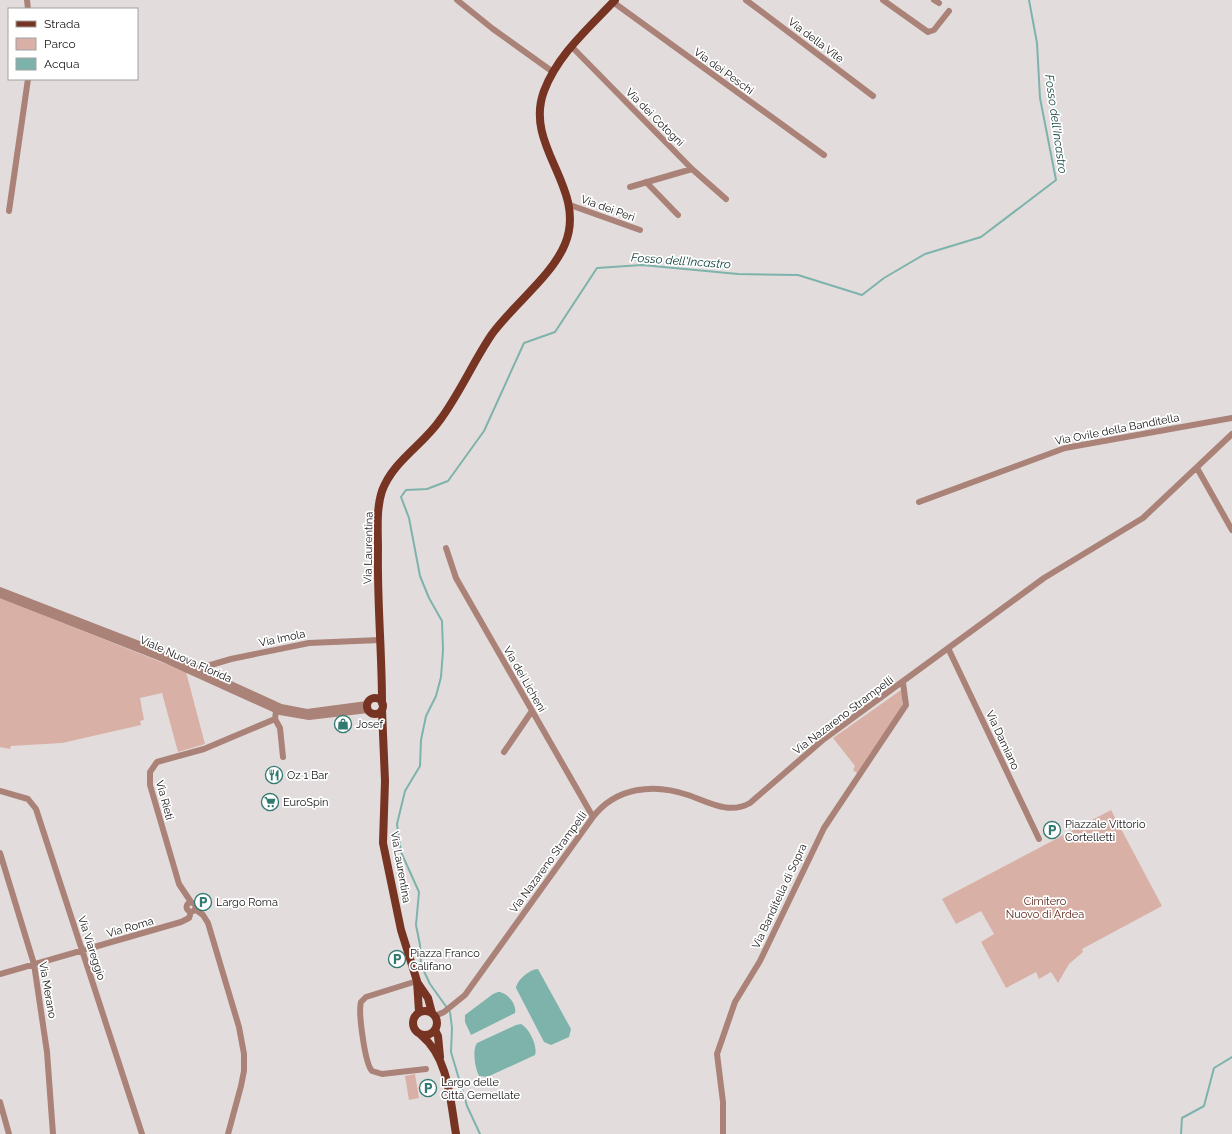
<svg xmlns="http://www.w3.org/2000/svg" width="1232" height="1134" font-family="Raleway,sans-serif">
	<rect width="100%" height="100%" fill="#e2dddc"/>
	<!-- green -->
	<path fill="#d9b0a6" d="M0,598L186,672L205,744L178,752L162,693L140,698L144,720L140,721L141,725L62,743L11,746L10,749L0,747Z
		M901,690L903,699L902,707L857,773L853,770L855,766L833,738Z
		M1111,810L1162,906L1082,949L1083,952L1069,964L1058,983L1051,972L1039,979L1036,972L1006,988L981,942L994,934L981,911L956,924L942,899Z
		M415,1074L419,1098L409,1100L405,1076Z"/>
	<!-- water -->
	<path fill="#7eb3ab" d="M538,969L571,1029L569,1037L551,1045L544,1042L516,988C517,980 530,969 538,969Z
		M498,992C507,992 517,1004 515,1013L471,1035L465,1022V1015L493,994Z
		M521,1024C529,1028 538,1046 535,1055L487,1077L479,1076C475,1068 472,1050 477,1043L516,1025Z"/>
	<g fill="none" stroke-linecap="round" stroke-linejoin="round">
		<!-- stream -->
		<path stroke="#7eb3ab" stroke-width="2" d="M480,1134L467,1106L451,1052L452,1028L450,1012L430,984L421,965L420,945L416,925L419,892L401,852L397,824L405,791L420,766L421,740L426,716L436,696L441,677L443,650L442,621L429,598L420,576L409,518L401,497L406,490L427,489L448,481L484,431L524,343L555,332L597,268L642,265L738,274L798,275L862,295L884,278L925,254L981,237L1056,180L1040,98L1037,43L1029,0
			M1181,1134L1182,1118L1204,1106L1214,1068L1232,1057"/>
		<!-- minor -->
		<path stroke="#aa8278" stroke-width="6" d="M27,0L28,9
			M457,0L493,29L553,72
			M746,0L873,96
			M883,0L928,32L934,30L949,11
			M934,0L939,3
			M613,2L824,155
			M572,47L692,169L726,199
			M646,182L678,215
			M630,187L692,169
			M570,205L640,230
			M9,211L28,79
			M1197,468L1232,530
			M919,502L1065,448L1232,418
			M446,548L456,578L593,817
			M0,590L165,654L281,707L307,712L367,704
			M0,595L163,659L280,712L309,717L368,710
			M948,648L1039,839
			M197,669L231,659L309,643L380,640
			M275,719L280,728L283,757
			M504,752L532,711
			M0,791L28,799L36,809L142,1134
			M0,853L34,964L47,1052L53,1134
			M191,902L179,884L150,785V772L157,762L204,749L275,719L276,711
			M186.5 907a4.5 4.5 0 1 1 9 0a4.5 4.5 0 1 1-9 0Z
			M195,909L203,915L208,923L239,1027L244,1054V1071L241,1086L228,1134
			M0,974L181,922L189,918L191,912
			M417,981L366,997L361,1002C358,1012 365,1064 372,1071L382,1074L426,1069
			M435,1016L444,1012L465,995L593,817C616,787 654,783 688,795C709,802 729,815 750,803L824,739L1044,578L1143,518L1232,434
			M0,1102L9,1134
			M723,1134V1102L717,1054L735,1002L760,961L824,828L906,705L903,683"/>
		<!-- major -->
		<path stroke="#773423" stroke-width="8" d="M367 706a8 8 0 1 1 16 0a8 8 0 1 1-16 0Z
			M382,703C382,652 377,601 378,550C378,531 376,509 382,491C393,461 423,445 440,420C460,393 473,362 492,334C513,305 552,276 565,244C588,188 523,147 544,91C558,54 589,28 615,0
			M382,710L385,781L383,843L401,930L417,981L419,1012
			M417,982L428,998L432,1013
			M413 1023a12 12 0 1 1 24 0a12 12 0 1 1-24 0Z
			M435,1030L438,1036L440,1057
			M421,1035C449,1058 450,1100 456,1134"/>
	</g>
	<!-- icons -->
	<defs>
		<g id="shop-ring" transform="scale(0.9)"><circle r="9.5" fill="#fff" stroke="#337a71" stroke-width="1.5"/><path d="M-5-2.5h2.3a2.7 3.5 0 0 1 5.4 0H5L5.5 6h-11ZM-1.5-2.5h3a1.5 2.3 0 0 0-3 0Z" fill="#337a71"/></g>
		<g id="restaurant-ring" transform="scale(0.9)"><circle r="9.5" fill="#fff" stroke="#337a71" stroke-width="1.5"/><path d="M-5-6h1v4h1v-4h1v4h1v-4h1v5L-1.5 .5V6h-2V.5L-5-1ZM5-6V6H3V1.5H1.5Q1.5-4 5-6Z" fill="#337a71"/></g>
		<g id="supermarket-ring" transform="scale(0.9)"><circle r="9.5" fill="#fff" stroke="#337a71" stroke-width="1.5"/><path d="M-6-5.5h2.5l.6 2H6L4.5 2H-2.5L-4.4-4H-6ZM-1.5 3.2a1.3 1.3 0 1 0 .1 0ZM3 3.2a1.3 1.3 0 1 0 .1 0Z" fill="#337a71"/></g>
		<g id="parking-ring" transform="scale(0.9)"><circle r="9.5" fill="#fff" stroke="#337a71" stroke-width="1.5"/><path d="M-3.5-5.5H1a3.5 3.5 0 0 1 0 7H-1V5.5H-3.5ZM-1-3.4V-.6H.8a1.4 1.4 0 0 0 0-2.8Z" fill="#337a71"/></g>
	</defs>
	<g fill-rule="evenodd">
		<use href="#shop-ring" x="343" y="724"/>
		<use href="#restaurant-ring" x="274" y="775"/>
		<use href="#supermarket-ring" x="270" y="802"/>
		<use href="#parking-ring" x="1052" y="830"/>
		<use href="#parking-ring" x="203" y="902"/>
		<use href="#parking-ring" x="397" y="959"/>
		<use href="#parking-ring" x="428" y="1088"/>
	</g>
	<g text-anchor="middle" stroke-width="3.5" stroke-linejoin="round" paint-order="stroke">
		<!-- street labels -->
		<g font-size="11" fill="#171515" stroke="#fff">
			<text transform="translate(816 40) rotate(37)" y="4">Via della Vite</text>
			<text transform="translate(724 71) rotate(36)" y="4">Via dei Peschi</text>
			<text transform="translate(655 117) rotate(45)" y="4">Via dei Cotogni</text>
			<text transform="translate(608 208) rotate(20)" y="4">Via dei Peri</text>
			<text transform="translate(1117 429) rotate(-11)" y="4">Via Ovile della Banditella</text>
			<text transform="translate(368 548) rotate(-89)" y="4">Via Laurentina</text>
			<text transform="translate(282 638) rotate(-12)" y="4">Via Imola</text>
			<text transform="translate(186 659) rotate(24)" y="4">Viale Nuova Florida</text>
			<text transform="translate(525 679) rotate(60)" y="4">Via dei Licheni</text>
			<text transform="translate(843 715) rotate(-37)" y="4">Via Nazareno Strampelli</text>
			<text transform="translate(1003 740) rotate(65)" y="4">Via Damiano</text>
			<text transform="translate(165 800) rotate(75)" y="4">Via Rieti</text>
			<text transform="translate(548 862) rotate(-54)" y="4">Via Nazareno Strampelli</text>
			<text transform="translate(401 867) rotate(80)" y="4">Via Laurentina</text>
			<text transform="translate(779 896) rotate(-65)" y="4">Via Banditella di Sopra</text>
			<text transform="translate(130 927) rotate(-16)" y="4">Via Roma</text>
			<text transform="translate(92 948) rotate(72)" y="4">Via Viareggio</text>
			<text transform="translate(48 990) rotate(80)" y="4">Via Merano</text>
		</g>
		<!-- poi labels -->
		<g font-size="11" fill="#171515" stroke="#fff" text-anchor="start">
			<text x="356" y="728">Josef</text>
			<text x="287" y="779">Oz 1 Bar</text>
			<text x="283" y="806">EuroSpin</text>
			<text x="1065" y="828">Piazzale Vittorio<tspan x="1065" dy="13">Cortelletti</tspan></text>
			<text x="216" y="906">Largo Roma</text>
			<text x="410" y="957">Piazza Franco<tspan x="410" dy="13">Califano</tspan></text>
			<text x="441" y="1086">Largo delle<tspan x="441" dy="13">Città Gemellate</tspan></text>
		</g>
		<!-- park labels -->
		<g font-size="11" fill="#571f12" stroke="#fff">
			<text x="1045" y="905">Cimitero<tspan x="1045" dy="13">Nuovo di Ardea</tspan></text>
		</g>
		<!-- water labels -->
		<g font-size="12" font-style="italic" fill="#053934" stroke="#fff">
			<text transform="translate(1056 124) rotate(82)" y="4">Fosso dell'Incastro</text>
			<text transform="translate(681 261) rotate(4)" y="4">Fosso dell'Incastro</text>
		</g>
	</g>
	<!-- legend -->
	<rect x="8" y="8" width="130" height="72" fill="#ffffff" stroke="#a2a1a1"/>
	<rect x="16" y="21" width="20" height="6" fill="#773423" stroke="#a2a1a1"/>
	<text x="44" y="28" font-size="12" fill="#171515">Strada</text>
	<rect x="16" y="38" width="20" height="12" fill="#d9b0a6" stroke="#a2a1a1"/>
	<text x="44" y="48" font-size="12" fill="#171515">Parco</text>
	<rect x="16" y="58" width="20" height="12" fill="#7eb3ab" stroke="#a2a1a1"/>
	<text x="44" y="68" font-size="12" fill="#171515">Acqua</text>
</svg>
